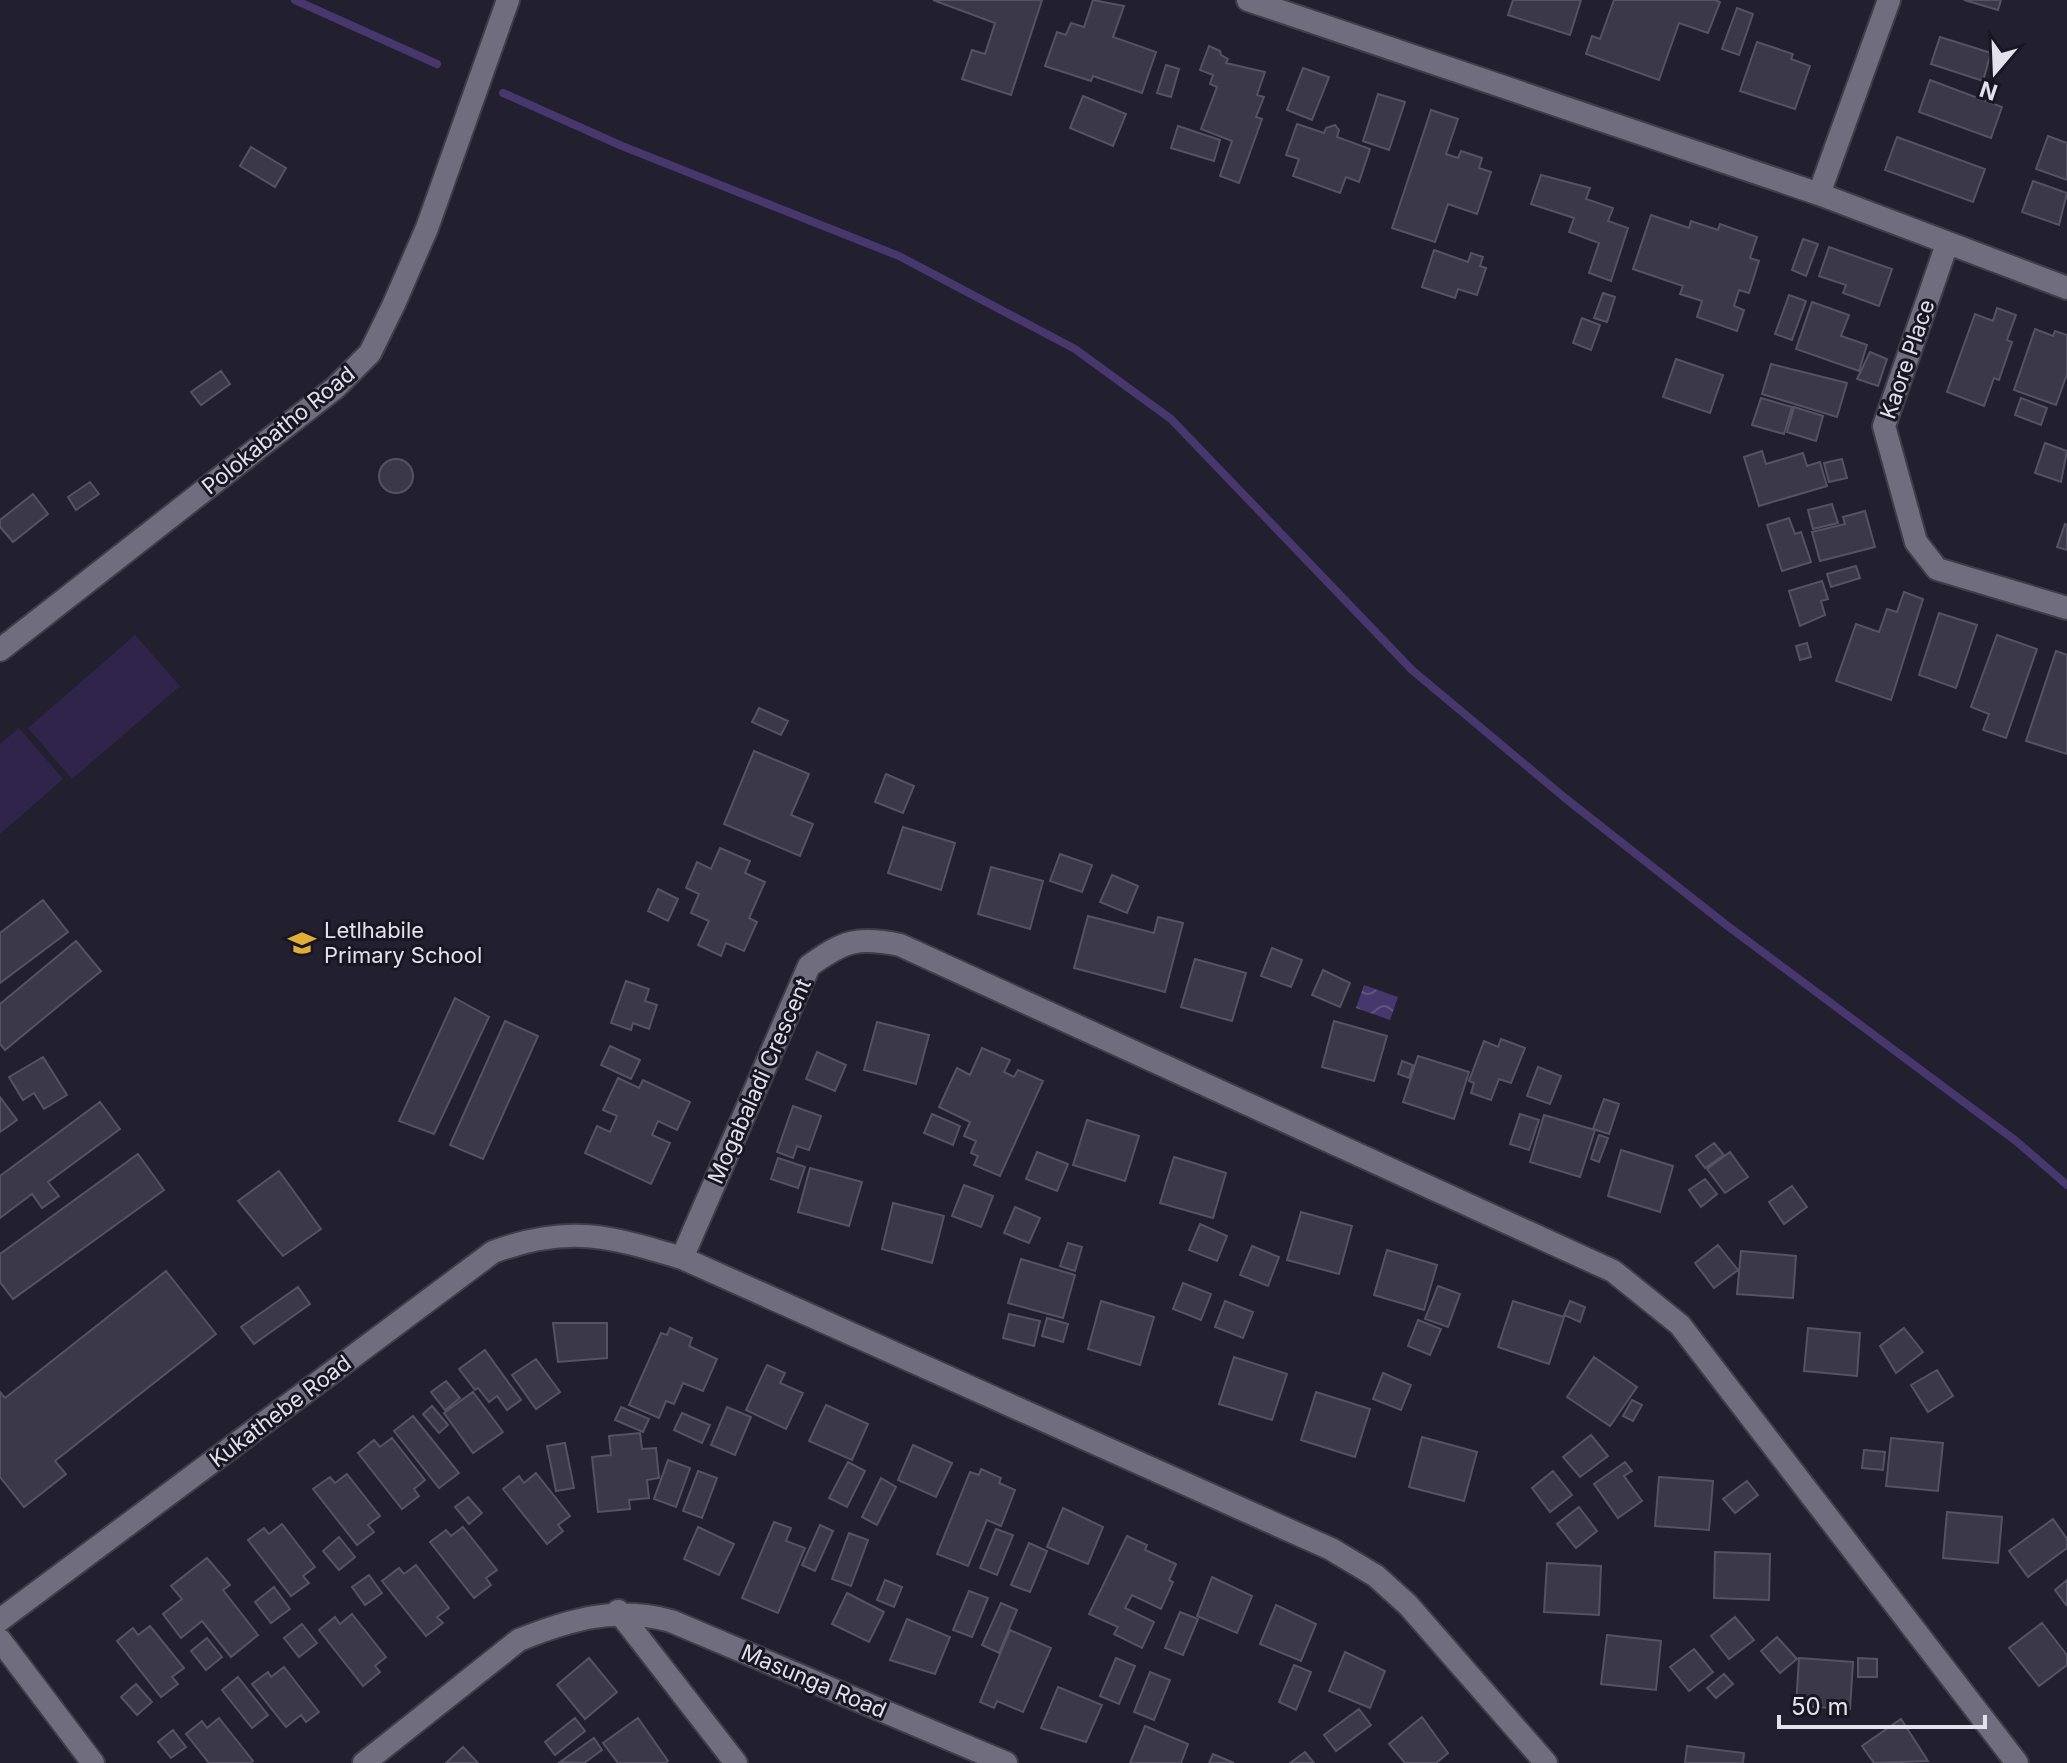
<svg xmlns="http://www.w3.org/2000/svg" width="2067" height="1763" font-family="Inter,sans-serif">
	<defs>
		<pattern id="water-waves" width="16" height="10" patternUnits="userSpaceOnUse" patternTransform="scale(2)"><rect width="16" height="10" fill="#46386d"/><path d="M0 5q4-4 8 0t8 0" fill="none" stroke="#615482"/></pattern>
	</defs>
	<rect width="100%" height="100%" fill="#22202e"/>
	<!-- grass -->
	<path fill="#2f254b" d="M135,635L180,686L72,779L28,728Z
		M19,728L63,779L0,834V744Z"/>
	<!-- water -->
	<path fill="url(#water-waves)" d="M1364,985L1398,997L1390,1020L1356,1008Z"/>
	<g fill="none" stroke-linecap="round" stroke-linejoin="round">
		<!-- stream -->
		<path stroke="#46386d" stroke-width="8" d="M295,0L437,64
			M503,93L622,146L899,256L1075,349L1171,419L1412,670L1565,798L1725,924L2016,1141L2067,1185"/>
	</g>
	<!-- building -->
	<path fill="#3b3847" stroke="#555262" stroke-width="2" d="M933,0H1042L1011,95L962,79L972,50L985,54L995,23Z
		M1093,0L1124,6L1113,37L1156,52L1142,93L1093,76L1091,81L1045,66L1057,32L1066,35L1071,23L1084,27Z
		M1513,0H1581L1570,35L1508,15Z
		M1614,0H1715L1720,2L1708,33L1679,23L1659,80L1586,54L1592,36L1600,39Z
		M1964,0H2001L1998,10Z
		M1737,8L1753,14L1739,55L1722,49Z
		M1940,37L1991,53L1983,81L1931,64Z
		M1757,42L1793,54L1791,59L1810,66L1795,109L1740,91Z
		M1209,46L1220,51L1221,55L1228,59L1226,63L1265,72L1257,95L1264,97L1256,117L1262,119L1239,183L1220,176L1232,141L1201,129L1217,87L1210,84L1213,75L1200,70Z
		M1166,65L1179,69L1171,97L1157,93Z
		M1303,68L1329,77L1312,120L1287,110Z
		M1930,80L2002,107L1991,138L1919,112Z
		M1378,94L1405,102L1389,150L1363,141Z
		M1083,96L1126,114L1113,146L1070,128Z
		M1431,110L1458,119L1446,154L1458,158L1461,151L1482,158L1479,168L1491,172L1477,214L1448,204L1435,242L1392,228Z
		M1297,124L1324,133L1326,128L1335,125L1339,130L1337,137L1370,149L1359,182L1346,177L1340,193L1293,176L1299,159L1286,155Z
		M1178,126L1220,140L1214,161L1171,148Z
		M2048,136L2067,143V180L2036,169Z
		M1897,137L1985,169L1973,202L1885,170Z
		M251,147L286,168L275,187L240,166Z
		M1541,175L1590,188L1586,199L1613,208L1608,221L1628,228L1611,281L1589,273L1599,243L1569,232L1574,218L1531,204Z
		M2033,181L2067,193L2059,225L2022,212Z
		M1651,215L1689,228L1691,221L1718,230L1720,224L1757,237L1750,258L1759,261L1749,293L1739,290L1734,306L1744,310L1737,331L1697,317L1702,301L1680,294L1683,286L1633,269Z
		M1803,239L1818,244L1806,276L1792,270Z
		M1829,247L1892,269L1879,306L1843,293L1846,285L1819,276Z
		M1434,250L1468,262L1471,253L1483,257L1480,266L1486,268L1477,295L1458,289L1455,298L1422,287Z
		M1603,293L1615,297L1607,322L1594,318Z
		M1789,295L1806,301L1792,340L1775,334Z
		M1812,302L1849,315L1841,336L1867,345L1859,371L1796,349Z
		M1997,308L2016,315L2007,340L2012,342L1999,380L1994,378L1984,406L1947,392L1975,314L1993,321Z
		M1582,318L1600,325L1591,350L1573,343Z
		M2035,329L2053,336L2055,331L2067,335V374L2056,405L2014,390Z
		M1870,352L1887,359L1878,386L1857,379Z
		M1676,359L1723,375L1710,413L1663,397Z
		M1771,364L1847,383L1837,417L1762,394Z
		M221,371L230,384L201,405L191,392Z
		M1761,398L1792,407L1784,434L1752,425Z
		M2021,398L2047,408L2041,425L2015,415Z
		M1794,407L1823,416L1816,441L1787,432Z
		M2045,443L2067,451L2061,482L2035,473Z
		M1762,451L1766,464L1803,453L1807,466L1820,462L1827,486L1759,506L1744,457Z
		M379 476a17 17 0 1 1 34 0a17 17 0 1 1-34 0Z
		M1842,459L1847,478L1829,482L1824,463Z
		M90,482L99,494L76,510L68,497Z
		M33,494L48,514L13,542L0,527V520Z
		M1832,504L1838,523L1813,529L1808,510Z
		M1865,511L1875,547L1820,561L1812,532L1845,524L1843,517Z
		M1789,518L1795,534L1801,532L1811,562L1782,571L1767,525Z
		M2065,524L2067,525V550L2057,547Z
		M1856,566L1860,578L1831,587L1827,574Z
		M1822,581L1828,599L1821,601L1825,615L1800,626L1789,591Z
		M1904,592L1923,599L1891,700L1836,681L1856,624L1879,632L1887,609L1897,612Z
		M1939,613L1977,625L1956,688L1919,675Z
		M1997,635L2037,649L2006,738L1983,730L1989,714L1971,707Z
		M1807,643L1811,657L1800,660L1796,646Z
		M2056,651L2067,655V754L2026,741Z
		M759,708L788,721L781,735L752,722Z
		M754,751L809,774L791,815L813,824L800,856L724,824Z
		M886,774L914,786L903,813L875,802Z
		M903,827L955,843L941,890L888,873Z
		M720,848L750,861L745,873L765,882L749,918L757,922L744,951L726,943L721,956L698,945L709,921L691,913L699,894L686,888L697,862L711,869Z
		M1060,854L1092,865L1082,892L1050,881Z
		M991,867L1043,881L1030,929L978,914Z
		M1112,875L1138,886L1127,913L1100,902Z
		M658,889L678,899L668,921L648,911Z
		M43,900L68,932L0,983V933Z
		M1088,916L1154,933L1158,917L1183,923L1165,992L1074,968Z
		M76,941L101,971L5,1050L0,1044V1004Z
		M1272,948L1302,960L1291,987L1261,976Z
		M1195,959L1246,973L1232,1021L1181,1007Z
		M1323,970L1350,983L1340,1007L1312,995Z
		M626,981L649,989L645,1001L657,1005L649,1029L633,1023L631,1030L611,1023Z
		M455,998L489,1017L434,1134L399,1121Z
		M505,1021L538,1036L483,1159L450,1145Z
		M1334,1021L1387,1036L1374,1081L1322,1067Z
		M877,1022L929,1035L916,1084L864,1070Z
		M1501,1039L1525,1048L1511,1083L1499,1079L1491,1100L1471,1093L1474,1083L1469,1081L1484,1041L1498,1047Z
		M610,1046L640,1060L631,1079L601,1065Z
		M982,1048L1010,1060L1004,1072L1014,1077L1018,1070L1043,1081L1000,1176L974,1165L978,1156L971,1153L976,1141L964,1136L970,1122L939,1107L957,1068L970,1075Z
		M817,1052L846,1065L835,1091L806,1079Z
		M1418,1056L1469,1072L1454,1119L1403,1102Z
		M43,1057L67,1095L44,1109L34,1093L23,1100L9,1077Z
		M1402,1061L1413,1065L1409,1078L1398,1074Z
		M1538,1067L1561,1076L1550,1104L1527,1096Z
		M618,1078L639,1088L643,1080L690,1102L677,1130L658,1121L652,1135L670,1143L651,1184L585,1153L597,1126L610,1132L617,1116L603,1110Z
		M0,1097L17,1120L0,1132Z
		M1604,1099L1619,1104L1609,1134L1593,1129Z
		M100,1102L120,1129L48,1182L59,1196L42,1208L32,1194L0,1218V1176Z
		M793,1106L821,1116L809,1150L797,1146L793,1158L777,1152Z
		M932,1114L960,1126L953,1145L924,1133Z
		M1520,1114L1539,1120L1529,1150L1510,1144Z
		M1544,1115L1595,1130L1580,1177L1530,1162Z
		M1087,1120L1139,1136L1125,1181L1073,1165Z
		M1599,1135L1608,1138L1599,1162L1591,1159Z
		M1714,1143L1724,1155L1705,1168L1696,1156Z
		M1621,1150L1673,1166L1660,1212L1608,1196Z
		M1037,1152L1068,1164L1057,1191L1026,1179Z
		M1730,1152L1748,1177L1725,1193L1707,1169Z
		M138,1154L164,1190L13,1299L0,1282V1254Z
		M1174,1157L1226,1173L1213,1218L1160,1203Z
		M778,1158L805,1167L798,1188L771,1179Z
		M810,1168L862,1182L849,1226L798,1212Z
		M279,1171L321,1229L283,1256L238,1201Z
		M1705,1179L1717,1194L1701,1207L1689,1190Z
		M964,1185L993,1196L981,1227L952,1216Z
		M1792,1186L1807,1207L1784,1224L1769,1202Z
		M893,1203L944,1216L932,1263L882,1249Z
		M1015,1207L1040,1218L1029,1243L1004,1233Z
		M1301,1212L1352,1226L1339,1274L1287,1260Z
		M1200,1224L1227,1236L1217,1261L1189,1250Z
		M1068,1243L1082,1247L1075,1271L1060,1266Z
		M1718,1245L1738,1270L1714,1288L1695,1263Z
		M1252,1246L1279,1257L1268,1286L1240,1275Z
		M1387,1250L1437,1265L1424,1310L1374,1295Z
		M1741,1251L1796,1256L1793,1298L1737,1294Z
		M1021,1259L1075,1275L1063,1318L1008,1303Z
		M166,1271L216,1334L55,1461L66,1474L24,1507L0,1477V1392L5,1398Z
		M1183,1283L1211,1294L1201,1320L1173,1309Z
		M1438,1286L1460,1294L1448,1327L1425,1319Z
		M298,1287L310,1304L254,1344L241,1327Z
		M1101,1301L1154,1317L1140,1365L1088,1349Z
		M1225,1301L1253,1312L1243,1338L1215,1327Z
		M1513,1301L1564,1317L1549,1364L1498,1347Z
		M1570,1301L1585,1307L1580,1322L1564,1315Z
		M1009,1314L1040,1321L1034,1346L1003,1338Z
		M1047,1318L1068,1324L1063,1342L1042,1336Z
		M1418,1320L1441,1329L1430,1355L1408,1346Z
		M553,1323H607V1358L558,1362Z
		M670,1328L692,1338L689,1346L717,1359L703,1391L683,1383L674,1404L666,1401L659,1418L629,1405L661,1333L667,1335Z
		M1808,1328L1860,1333L1857,1376L1804,1371Z
		M1904,1328L1923,1352L1896,1373L1880,1346Z
		M485,1350L521,1400L507,1410L497,1396L489,1402L478,1388L475,1390L459,1369Z
		M1234,1357L1287,1374L1272,1420L1219,1404Z
		M1594,1357L1637,1387L1610,1426L1567,1397Z
		M536,1359L560,1392L536,1409L512,1375Z
		M767,1365L785,1373L780,1383L803,1393L786,1429L746,1410Z
		M1937,1370L1953,1396L1928,1412L1911,1385Z
		M1383,1373L1411,1385L1401,1410L1373,1399Z
		M446,1381L460,1398L445,1410L431,1392Z
		M473,1392L503,1432L473,1453L444,1413Z
		M1316,1392L1370,1409L1355,1457L1301,1440Z
		M1632,1400L1642,1405L1633,1421L1623,1416Z
		M826,1405L868,1424L852,1460L809,1441Z
		M432,1406L448,1425L439,1433L423,1414Z
		M621,1407L649,1419L643,1432L615,1420Z
		M727,1407L751,1417L735,1455L711,1445Z
		M682,1413L710,1425L702,1443L674,1430Z
		M413,1416L459,1473L439,1488L394,1431Z
		M640,1433L642,1449L656,1448L659,1478L647,1480L649,1498L629,1500L630,1509L598,1512L592,1457L611,1455L609,1436Z
		M1591,1435L1608,1456L1580,1477L1563,1457Z
		M1422,1437L1477,1452L1464,1501L1409,1487Z
		M392,1438L425,1480L414,1489L419,1496L402,1509L358,1453L374,1440L380,1447Z
		M1891,1438L1943,1443L1938,1491L1886,1486Z
		M565,1443L574,1488L556,1491L547,1446Z
		M913,1445L952,1463L936,1497L898,1480Z
		M1864,1450L1885,1452L1883,1470L1862,1468Z
		M668,1460L690,1468L676,1507L654,1499Z
		M848,1462L865,1471L847,1507L829,1498Z
		M1625,1462L1632,1471L1624,1476L1642,1501L1618,1518L1594,1484Z
		M981,1469L1001,1478L999,1483L1015,1490L1001,1526L987,1520L968,1566L937,1554L970,1472L979,1475Z
		M698,1471L717,1478L702,1518L683,1511Z
		M1553,1471L1572,1495L1550,1512L1532,1488Z
		M536,1473L570,1516L558,1525L563,1531L547,1544L503,1489L519,1476L524,1483Z
		M347,1474L380,1516L368,1525L374,1532L357,1545L313,1489L330,1477L335,1483Z
		M1659,1477L1713,1481L1709,1530L1655,1526Z
		M881,1478L896,1487L877,1525L862,1517Z
		M1747,1481L1758,1495L1735,1513L1723,1499Z
		M468,1497L482,1513L469,1524L455,1507Z
		M1579,1507L1597,1531L1576,1548L1557,1524Z
		M1063,1508L1103,1527L1088,1564L1047,1547Z
		M1947,1512L2002,1517L1998,1563L1943,1558Z
		M2053,1519L2067,1539V1548L2028,1577L2009,1551Z
		M774,1522L791,1528L786,1541L805,1548L778,1613L742,1598Z
		M282,1524L315,1567L303,1576L309,1583L291,1596L248,1540L264,1528L269,1534Z
		M820,1525L833,1531L815,1571L802,1565Z
		M463,1527L497,1570L486,1578L491,1585L474,1598L430,1542L446,1530L451,1536Z
		M698,1527L734,1544L719,1575L684,1559Z
		M996,1529L1013,1535L997,1575L980,1568Z
		M849,1533L868,1540L851,1586L832,1579Z
		M1127,1536L1147,1545L1145,1550L1176,1564L1169,1580L1173,1582L1161,1609L1132,1595L1125,1608L1154,1622L1142,1648L1114,1634L1118,1627L1089,1614Z
		M339,1537L355,1557L339,1570L323,1551Z
		M1029,1543L1047,1551L1030,1592L1011,1585Z
		M1715,1552L1770,1554L1769,1600L1714,1598Z
		M207,1558L230,1585L223,1590L258,1635L231,1657L202,1621L181,1638L163,1614L182,1599L171,1586Z
		M1547,1563L1601,1566L1599,1615L1544,1612Z
		M416,1565L449,1608L437,1617L443,1623L426,1636L382,1581L399,1568L404,1574Z
		M369,1575L382,1593L365,1605L352,1587Z
		M1212,1577L1252,1596L1237,1633L1197,1616Z
		M885,1580L902,1587L894,1607L877,1600Z
		M2067,1580V1604L2066,1605L2055,1590Z
		M274,1587L290,1609L271,1623L255,1602Z
		M969,1591L988,1598L972,1637L953,1630Z
		M847,1593L884,1612L869,1642L832,1624Z
		M1001,1603L1017,1610L999,1653L982,1645Z
		M1276,1605L1316,1624L1301,1661L1260,1644Z
		M1180,1612L1198,1619L1183,1655L1165,1648Z
		M352,1614L386,1657L375,1666L380,1672L363,1686L319,1630L335,1617L340,1624Z
		M1735,1617L1754,1640L1729,1659L1711,1636Z
		M907,1619L950,1637L935,1674L890,1660Z
		M2042,1623L2067,1655V1665L2039,1686L2009,1648Z
		M302,1624L317,1643L299,1657L284,1638Z
		M150,1626L184,1668L172,1677L178,1684L161,1697L117,1641L133,1628L138,1635Z
		M1010,1630L1051,1648L1023,1712L997,1701L994,1708L980,1702Z
		M1607,1635L1661,1641L1656,1690L1601,1684Z
		M1777,1637L1797,1659L1780,1673L1761,1651Z
		M207,1638L222,1657L206,1670L191,1651Z
		M1694,1649L1713,1672L1689,1691L1670,1667Z
		M1345,1652L1385,1671L1370,1708L1329,1691Z
		M589,1658L617,1692L585,1719L557,1685Z
		M1116,1658L1135,1666L1119,1704L1100,1696Z
		M1799,1658L1853,1662L1850,1709L1796,1706Z
		M1858,1658L1877,1659V1677H1858Z
		M1294,1665L1311,1672L1296,1710L1279,1702Z
		M284,1667L319,1712L306,1722L301,1715L286,1727L252,1684L268,1672L271,1677Z
		M1150,1672L1170,1680L1154,1720L1134,1712Z
		M1724,1674L1733,1684L1716,1698L1707,1688Z
		M238,1677L268,1715L252,1728L222,1690Z
		M136,1684L152,1702L137,1715L121,1697Z
		M1058,1687L1102,1705L1086,1742L1041,1728Z
		M1359,1709L1371,1725L1336,1751L1324,1735Z
		M1422,1717L1448,1753L1436,1763H1405L1389,1744Z
		M219,1718L253,1761L250,1763H209L186,1734L202,1721L207,1728Z
		M575,1718L585,1731L555,1755L545,1742Z
		M638,1718L668,1761L665,1763H618L603,1743Z
		M1901,1719L1928,1761L1874,1763L1862,1746Z
		M1145,1726L1188,1744L1181,1763H1130Z
		M173,1730L186,1747L171,1758L158,1742Z
		M594,1738L602,1750L584,1763L560,1762Z
		M1687,1746L1744,1753L1743,1763H1685Z
		M463,1747L478,1763H446Z
		M1305,1752L1314,1763H1290Z
		M1213,1754L1234,1763H1209Z"/>
	<g fill="none" stroke-linecap="round" stroke-linejoin="round">
		<!-- minor casing -->
		<g stroke="#403d49" stroke-width="26">
			<path id="minor" d="M1248,0L1819,194L2067,288
				M1819,194L1889,0
				M1947,244L1884,426L1916,542L1937,569L2067,608
				M682,1258L809,966C844,941 857,936 900,945L1613,1271L1680,1325L2017,1763
				M618,1611L736,1763
				M0,1620L493,1252C568,1224 609,1236 682,1258L1331,1549L1376,1576L1408,1605L1546,1763
				M0,1640L93,1763
				M364,1763L519,1640C571,1619 616,1606 671,1621L1006,1763"/>
		</g>
		<!-- tertiary casing -->
		<g stroke="#403d49" stroke-width="26">
			<path id="tertiary" d="M0,650L335,388L370,353L394,304L427,228L508,0"/>
		</g>
		<!-- minor -->
		<use href="#minor" stroke="#706e7e" stroke-width="22"/>
		<!-- tertiary -->
		<use href="#tertiary" stroke="#706e7e" stroke-width="22"/>
	</g>
	<!-- icons -->
	<defs>
		<g id="school-bare" transform="scale(2.16)"><path d="M0-5L7-2L0 1L-7-2ZM-4 1L0 2.5L4 1V4Q0 6-4 4Z" fill="#e3ae35" stroke="#191624" stroke-width="2.5" paint-order="stroke"/></g>
	</defs>
	<g fill-rule="evenodd">
		<use href="#school-bare" x="302" y="943"/>
	</g>
	<g text-anchor="middle" stroke-width="6" stroke-linejoin="round" paint-order="stroke">
		<!-- street labels -->
		<g font-size="22" fill="#e3e1eb" stroke="#191624">
			<text transform="translate(1907 359) rotate(-71)" y="8">Kaore Place</text>
			<text transform="translate(278 430) rotate(-39)" y="8">Polokabatho Road</text>
			<text transform="translate(759 1081) rotate(-66)" y="8">Mogabaladi Crescent</text>
			<text transform="translate(280 1411) rotate(-37)" y="8">Kukathebe Road</text>
			<text transform="translate(814 1681) rotate(23)" y="8">Masunga Road</text>
		</g>
		<!-- poi labels -->
		<g font-size="22" fill="#e3e1eb" stroke="#191624" text-anchor="start">
			<text x="324" y="938">Letlhabile<tspan x="324" dy="25">Primary School</tspan></text>
		</g>
	</g>
	<!-- north arrow -->
	<g transform="translate(1995 72) rotate(199)" stroke="#191624" stroke-width="6" paint-order="stroke">
	<path d="M0-6L14 30L0 20L-14 30Z" fill="#e3e1eb"/>
	<text y="-12" font-size="22" font-weight="bold" text-anchor="middle" fill="#e3e1eb">N</text>
	</g>
	<!-- scale -->
	<path d="M1779 1715v12h206v-12" fill="none" stroke="#e3e1eb" stroke-width="4"/>
	<text x="1791" y="1715" font-size="24" fill="#e3e1eb" stroke="#191624" stroke-width="6" paint-order="stroke">50 m</text>
</svg>
